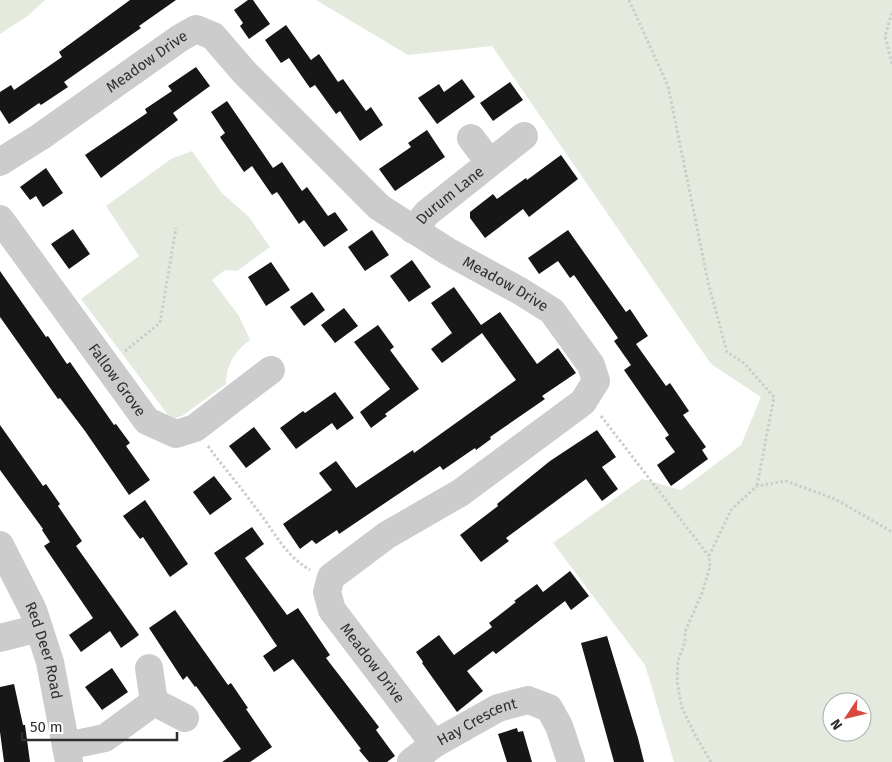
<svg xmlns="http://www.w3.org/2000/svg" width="892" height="762" font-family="'Fira Sans',sans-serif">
	<rect width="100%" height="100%" fill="#fff"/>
	<!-- green -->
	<path fill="#e4ebde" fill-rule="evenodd" d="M0,0H45L29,15L0,34Z
		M316,0H892V762H674L645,665L553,543L642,479L681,490L741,445L761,397L711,364L492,46L408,55ZM832,702H862V732H832Z
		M192,151L222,193L249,217L270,247L237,271L225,270L212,280L239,316L250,340C234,352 227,364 226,384L182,416L175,418L168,415L81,299L139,256L106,206L171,159Z"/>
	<!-- building -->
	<path fill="#161616" d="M130,0H176L139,26L141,28L64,82L68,87L41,105L39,103L9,124L0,110V92L11,85L14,90L62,57L59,52Z
		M248,0H253L270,24L249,39L240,26L243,23L234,10Z
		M286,25L311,60L319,54L338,82L343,79L366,111L371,107L383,125L360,141L340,111L336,114L315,85L310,88L289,58L281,63L265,40Z
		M196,67L210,86L173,113L178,120L101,178L85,155L147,113L145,109L172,91L168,86Z
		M462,79L475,97L437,124L418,98L439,84L444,92Z
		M510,82L523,100L493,121L480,103Z
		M227,101L273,168L282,162L302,191L307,187L328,216L335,212L348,230L324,247L304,220L299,224L277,192L272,195L252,166L244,172L220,137L225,133L211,112Z
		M427,130L445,157L395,191L379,169L411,147L408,143Z
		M561,155L578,179L529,217L523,209L485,238L470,218V212L493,194L497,199L526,178L527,180Z
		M46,168L63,193L43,207L36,196L30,200L20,187Z
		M73,229L90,254L69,269L51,244Z
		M372,230L389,255L365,271L348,247Z
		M568,230L626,312L630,309L648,336L636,344L666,386L670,383L689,411L683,415L706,447L702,450L708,459L671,486L657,465L675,452L665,438L669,435L624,370L631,365L614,341L618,338L574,275L570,278L558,261L539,274L528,258Z
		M412,260L431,287L409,302L390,276Z
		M271,262L290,290L266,306L248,277Z
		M0,271L46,337L48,336L67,364L70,362L114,425L116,424L130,443L126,446L150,480L129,495L85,431L60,398L58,399L0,317Z
		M454,287L481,325L500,312L537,364L558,348L576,373L542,396L545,399L490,437L491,439L476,450L475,448L443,470L440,466L339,534L337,530L316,544L312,540L300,549L283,524L332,490L319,473L336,461L356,488L413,450L414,453L516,380L482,333L442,363L431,349L452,333L431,303Z
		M312,292L325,310L304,326L290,307Z
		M344,308L358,326L335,343L321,325Z
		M378,325L394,347L390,350L419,389L385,414L387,416L371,428L360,412L390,389L354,342Z
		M335,392L354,418L337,430L332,423L296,449L280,428L303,411L305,413Z
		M0,425L43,486L46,484L60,504L58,506L82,541L76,546L139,635L121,648L110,631L81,652L69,635L93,618L44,546L50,542L42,530L43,529L0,470Z
		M254,427L271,449L246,468L229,446Z
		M597,430L616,457L602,467L618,489L602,501L586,479L506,538L509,541L481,562L460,535L498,506L497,504L550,461Z
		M214,476L232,499L210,515L193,492Z
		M145,500L188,564L170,577L143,537L140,539L123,516Z
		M252,527L264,544L245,558L287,615L298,608L309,624L330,655L326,658L379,727L376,730L395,756L387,762H369L359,750L361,749L293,659L274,672L263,656L277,646L214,553Z
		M570,571L589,596L571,610L565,601L496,654L493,651L467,671L483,691L457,712L422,663L423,662L416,652L439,635L454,655L492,627L489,623L516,602L514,601L537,584L543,592Z
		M175,610L228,685L231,683L248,708L246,709L272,747L250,762H222L241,749L196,686L195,687L187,676L183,680L149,628Z
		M607,636L638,738L644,762H614L581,643Z
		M112,668L128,692L102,710L85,687Z
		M14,684L23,725H25L30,762H4L0,732V687Z
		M517,728L518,732L523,731L532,762H507L498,734Z"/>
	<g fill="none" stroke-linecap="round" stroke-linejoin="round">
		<!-- path -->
		<path stroke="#ccc" stroke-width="3" stroke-dasharray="2.5 2.5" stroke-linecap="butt" d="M629,0L668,86L709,286L727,352L745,364L774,397L757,486
			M892,13L885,36L892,64
			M125,351L160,323L176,228
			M601,416L709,556
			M208,446C223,467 240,486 255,507C273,529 284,555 310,570
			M711,762L694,733L682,708L677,682L678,661L685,642V632L702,593L710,567L709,556L731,510L757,486L786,481L835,499L892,532"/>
		<!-- minor -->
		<g stroke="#ccc" stroke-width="28">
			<path d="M471,138L489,162"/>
			<path id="s1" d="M0,162L40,137L180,38L196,29L213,36L245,73L379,207L447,251L520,291L552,311L591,365L596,381L583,402L460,493L387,535L331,577L327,592L332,610L434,744"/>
			<path id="s2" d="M0,219L147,421L176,434L195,428L271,370"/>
			<path id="s3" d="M413,230L427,213L524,136"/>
			<path id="s4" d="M0,545L33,610L50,662L69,762"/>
			<path d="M0,638L39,628"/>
			<path d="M149,668L154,702"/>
			<path d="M66,746L105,738L154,702L185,718"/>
			<path id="s5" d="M411,762L434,744L498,708L528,700L549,708L559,726L571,762"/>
		</g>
	</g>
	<g text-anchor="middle" stroke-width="5" stroke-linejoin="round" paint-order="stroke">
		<!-- street labels -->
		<g font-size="15" fill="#2f2f2f" stroke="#fff">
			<text dy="5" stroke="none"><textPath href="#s1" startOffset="178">Meadow Drive</textPath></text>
			<text dy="5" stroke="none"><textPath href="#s3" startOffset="51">Durum Lane</textPath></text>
			<text dy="5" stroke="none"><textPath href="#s1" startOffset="642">Meadow Drive</textPath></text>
			<text dy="5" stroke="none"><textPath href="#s2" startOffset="199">Fallow Grove</textPath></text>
			<text dy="5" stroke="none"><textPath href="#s4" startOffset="115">Red Deer Road</textPath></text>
			<text dy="5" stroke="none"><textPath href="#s1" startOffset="1212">Meadow Drive</textPath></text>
			<text dy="5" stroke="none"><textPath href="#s5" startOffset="78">Hay Crescent</textPath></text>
		</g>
	</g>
	<!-- north arrow -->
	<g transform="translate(847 717) rotate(235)"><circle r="24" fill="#ffffff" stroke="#acacac"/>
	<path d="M0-4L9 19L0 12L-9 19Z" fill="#d9493f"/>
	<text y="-8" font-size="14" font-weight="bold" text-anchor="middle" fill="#2f2f2f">N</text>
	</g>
	<!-- scale -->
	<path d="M22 732v8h155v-8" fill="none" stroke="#2f2f2f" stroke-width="2.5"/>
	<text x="30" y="732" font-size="15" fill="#2f2f2f" stroke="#ffffff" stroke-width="4" paint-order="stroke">50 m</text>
</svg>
